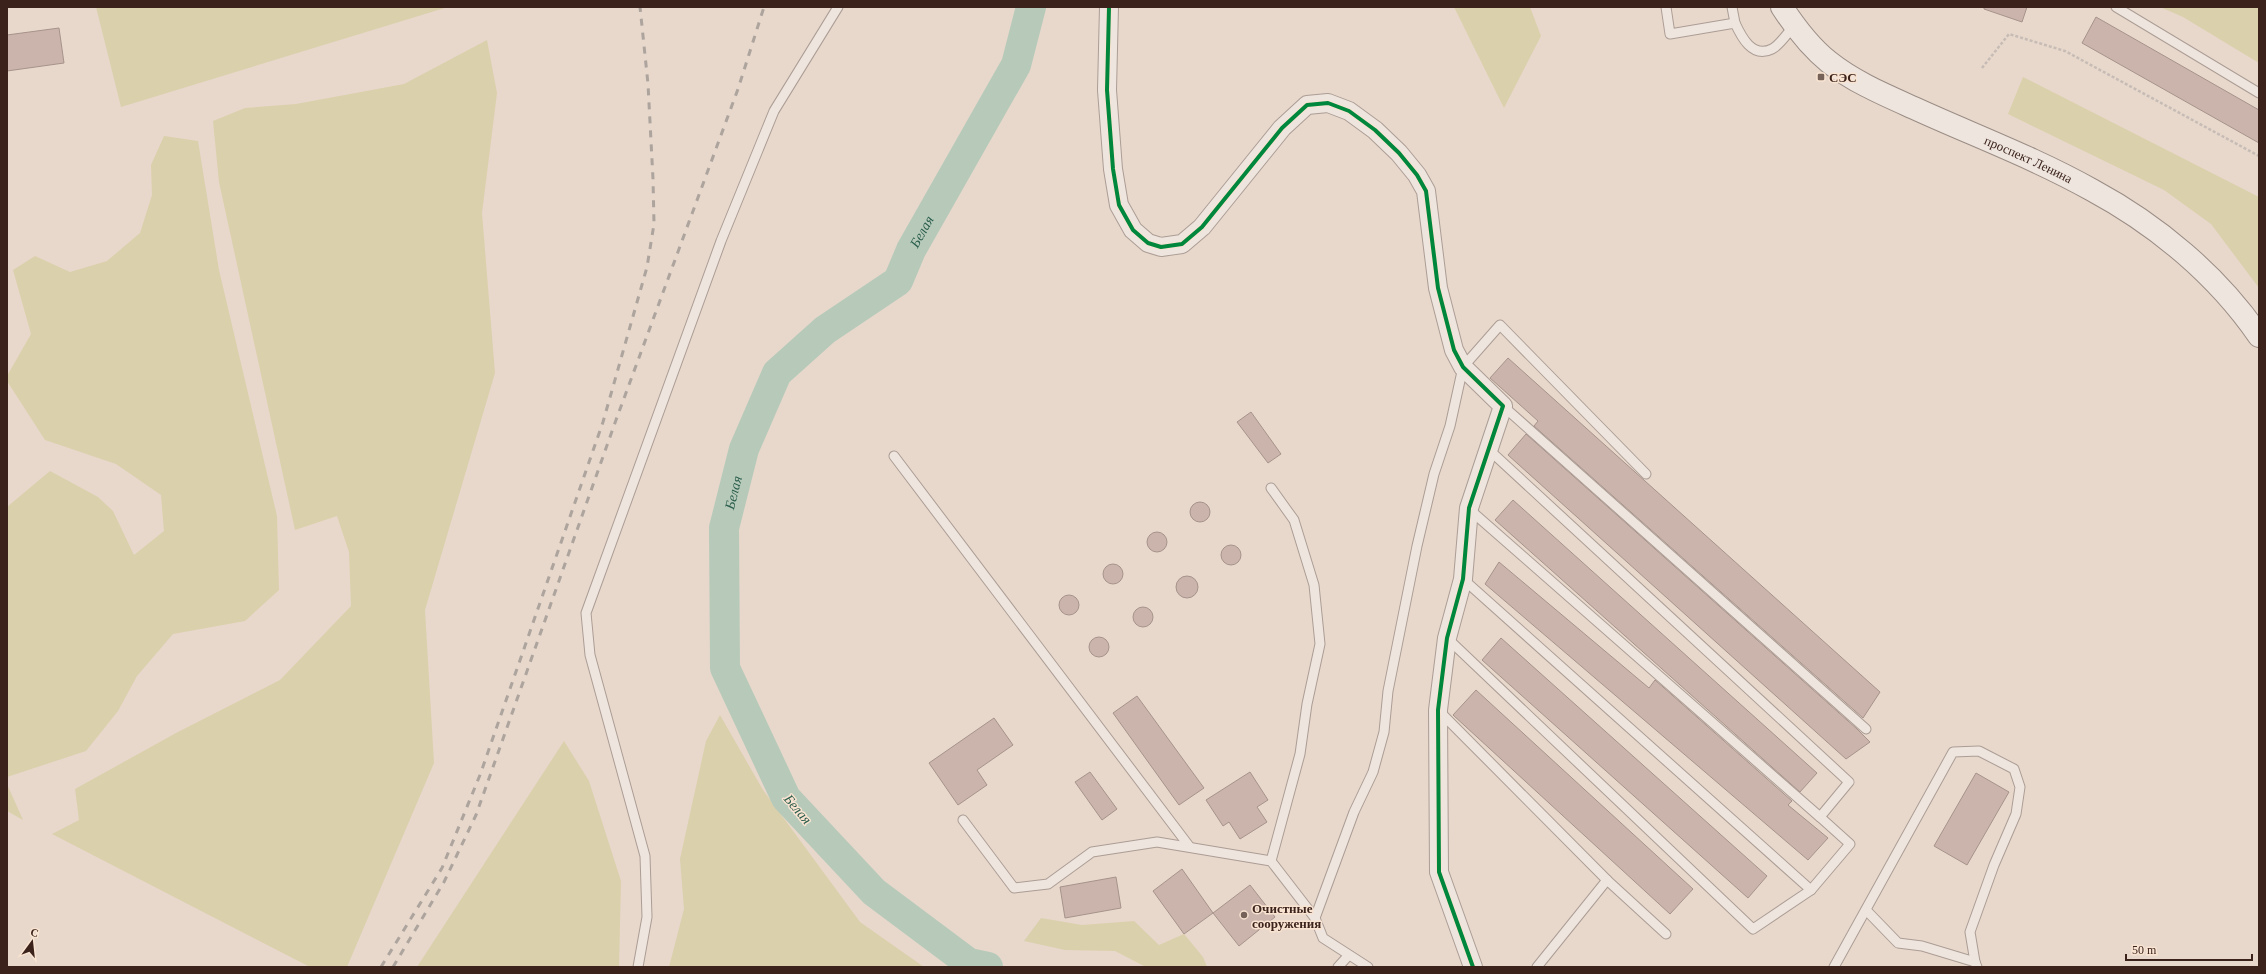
<svg xmlns="http://www.w3.org/2000/svg" width="2266" height="974" font-family="Georgia,serif">
<rect width="100%" height="100%" fill="#e7d8cb"/>
<!-- green -->
<g fill="#dbd0ac">
<path d="M96 7H448L121 107Z"/>
<path d="M1454 7H1530L1541 36 1504 108Z"/>
<path d="M2160 7H2259V63L2183 17Z"/>
<path d="M487 40 497 93 482 213 495 373 425 610 434 763 347 967H310L52 834 79 820 75 789 176 733 280 680 351 606 349 552 337 516 295 530 219 182 213 121 245 108 296 104 404 84Z"/>
<path d="M2023 77 2259 197V288L2211 224 2164 190 2008 114Z"/>
<path d="M164 136 198 141 219 270 277 516 279 590 245 621 173 634 137 676 118 711 86 751 7 777V507L50 471 98 497 113 511 134 555 164 531 161 495 116 464 45 440 7 381V376L31 334 13 270 35 256 70 272 107 261 140 233 152 195 151 165Z"/>
<path d="M720 715 763 790 860 922 924 967H669L684 909 680 859 706 741Z"/>
<path d="M564 741 589 781 621 881 619 967H417Z"/>
<path d="M7 784 23 820 7 811Z"/>
<path d="M1041 918 1082 925 1134 921 1159 945 1184 934 1203 957 1207 967H1146L1115 951 1065 950 1024 941Z"/>
</g>
<g fill="none" stroke-linecap="round" stroke-linejoin="round">
<!-- river -->
<path stroke="#b7caba" stroke-width="30" id="s1" d="M988 967 969 963 874 892 786 798 725 668 724 528 744 449 777 373 825 330 898 281 911 250 1016 65 1031 7"/>
</g>
<!-- building -->
<g fill="#cbb4ac" stroke="#a7938b">
<path d="M1984 7H2027L2022 22 1984 9Z"/>
<path d="M2096 17 2259 110V143L2082 43Z"/>
<path d="M59 28 64 63 7 71V35Z"/>
<path d="M1508 358 1880 692 1863 718 1534 426 1538 421 1490 378Z"/>
<path d="M1251 412 1281 454 1268 463 1237 422Z"/>
<path d="M1526 434 1857 729 1870 742 1846 759 1508 455Z"/>
<path d="M1513 500 1817 773 1800 792 1495 520Z"/>
<circle cx="1200" cy="512" r="10"/>
<circle cx="1157" cy="542" r="10"/>
<circle cx="1231" cy="555" r="10"/>
<path d="M1499 562 1649 688 1655 680 1792 801 1788 805 1828 838 1808 860 1485 584Z"/>
<circle cx="1113" cy="574" r="10"/>
<circle cx="1187" cy="587" r="11"/>
<circle cx="1069" cy="605" r="10"/>
<circle cx="1143" cy="617" r="10"/>
<circle cx="1099" cy="647" r="10"/>
<path d="M1501 638 1767 876 1748 898 1482 660Z"/>
<path d="M1476 690 1693 889 1670 914 1453 715Z"/>
<path d="M1137 696 1204 788 1179 805 1113 713Z"/>
<path d="M994 718 1013 745 977 770 987 785 958 805 929 763Z"/>
<path d="M1090 772 1117 809 1102 820 1075 782Z"/>
<path d="M1250 772 1268 800 1257 807 1267 822 1240 839 1229 822 1223 826 1206 800Z"/>
<path d="M1976 773 2009 792 1967 865 1934 846Z"/>
<path d="M1182 869 1213 913 1184 934 1153 891Z"/>
<path d="M1116 877 1121 908 1065 918 1060 887Z"/>
<path d="M1250 885 1275 917 1239 946 1213 913Z"/>
</g>
<g fill="none" stroke-linecap="round" stroke-linejoin="round">
<!-- lane casing -->
<g stroke="#ac9d95" stroke-width="11">
<g id="lane">
<path d="M1666 7 1670 34 1735 23C1741 36 1752 59 1772 49 1780 45 1788 32 1794 26"/>
<path d="M1732 7 1735 23"/>
<path d="M2116 7 2259 93"/>
<path d="M1503 406 1866 729"/>
<path d="M894 456 1189 846"/>
<path d="M1271 488 1294 520 1314 585 1320 644 1307 704 1300 754 1271 861"/>
<path d="M1469 509 1820 817 1849 782 1487 448"/>
<path d="M1463 579 1811 890 1850 844 1820 817"/>
<path d="M1447 638 1753 929 1811 890"/>
<path d="M1439 711 1607 880 1537 967"/>
<path d="M963 820 1014 888 1048 884 1092 852 1157 842 1271 861 1315 918 1323 938 1368 967"/>
<path d="M1607 880 1666 934"/>
<path d="M1866 910 1898 943 1922 946 1975 962 1977 967"/>
<path d="M1315 918 1354 812 1373 772 1384 732 1388 691 1417 546 1434 474 1450 426 1463 367 1500 325 1646 474"/>
<path d="M638 967 647 917 645 856 590 655 586 613 721 241 774 111 838 7"/>
<path d="M1338 967 1348 956"/>
<path d="M1834 967 1953 752 1979 751 2014 769 2020 787 2016 814 1994 865 1970 932 1975 962"/>
</g>
</g>
<!-- street casing -->
<g stroke="#ac9d95" stroke-width="20">
<path id="street" d="M1109 7 1107 90 1113 169 1119 205 1133 230 1148 243 1161 247 1182 244 1202 227 1282 128 1307 105 1328 103 1349 111 1375 130 1399 153 1417 175 1426 191 1438 288 1454 350 1463 367 1503 406 1469 508 1463 579 1447 638 1438 710 1439 872 1473 967"/>
</g>
<!-- secondary casing -->
<g stroke="#9b8d85" stroke-width="24">
<g id="secondary">
<path id="s2" d="M1782 7C1795 27 1810 47 1829 62 1854 82 1885 95 1914 108 1973 135 2035 158 2092 190 2157 225 2217 275 2259 336"/>
</g>
</g>
<!-- path -->
<path stroke="#c7bcb5" stroke-width="2.5" stroke-dasharray="3 2" stroke-linecap="butt" d="M1982 68 2009 34 2065 51 2259 156"/>
<!-- lane -->
<use href="#lane" stroke="#eee5de" stroke-width="9"/>
<!-- street -->
<use href="#street" stroke="#eee5de" stroke-width="18"/>
<!-- secondary -->
<use href="#secondary" stroke="#eee5de" stroke-width="22"/>
<!-- rail -->
<g stroke="#ada49e" stroke-width="3" stroke-dasharray="7 7" stroke-linecap="butt">
<path d="M381 967 442 868 480 775 603 422 647 267 654 224 653 179 648 84 640 7"/>
<path d="M393 967 444 882 476 815 616 420 738 89 764 7"/>
</g>
<!-- cycleway casing -->
<g stroke="#f9e3d1" stroke-width="6">
<path id="cycleway" d="M1109 7 1107 90 1113 169 1119 205 1133 230 1148 243 1161 247 1182 244 1202 227 1282 128 1307 105 1328 103 1349 111 1375 130 1399 153 1417 175 1426 191 1438 288 1454 350 1463 367 1503 406 1469 508 1463 579 1447 638 1438 710 1439 872 1473 967"/>
</g>
<!-- cycleway -->
<use href="#cycleway" stroke="#00873e" stroke-width="4"/>
</g>
<!-- markers -->
<g fill="#776259" stroke="#f9e3d1" stroke-width="1.5">
<rect x="1817" y="73" width="8" height="8" rx="2"/>
<circle cx="1244" cy="915" r="4"/>
</g>
<g text-anchor="middle" stroke-width="3" stroke-linejoin="round" paint-order="stroke">
<!-- poi labels -->
<g font-size="13" font-weight="bold" fill="#3b231c" stroke="#f9e3d1" text-anchor="start">
<text x="1829" y="82">СЭС</text>
<text x="1252" y="913">Очистные<tspan x="1252" dy="15">сооружения</tspan></text>
</g>
<!-- street labels -->
<g font-size="13" fill="#3b231c" stroke="#f9e3d1">
<text dy="5" stroke="none"><textPath href="#s2" startOffset="295">проспект Ленина</textPath></text>
</g>
<!-- water labels -->
<g font-size="14" font-style="italic" fill="#2a5d4c" stroke="#f9e3d1">
<text dy="5" stroke="none"><textPath href="#s1" startOffset="922">Белая</textPath></text>
<text dy="5" stroke="none"><textPath href="#s1" startOffset="587">Белая</textPath></text>
<text transform="translate(798 809) rotate(50)" y="5">Белая</text>
</g>
</g>
<!-- border -->
<rect width="2266" height="974" fill="none" stroke="#3b231c" stroke-width="16"/>
<!-- north arrow -->
<g transform="translate(32 942) rotate(15)" stroke="#f9e3d1" stroke-width="3" paint-order="stroke">
<path d="M0-3L7 15L0 10L-7 15Z" fill="#3b231c"/>
<text y="-6" font-size="11" font-weight="bold" text-anchor="middle" fill="#3b231c">С</text>
</g>
<!-- scale -->
<path d="M2126 954v6h126v-6" fill="none" stroke="#3b231c" stroke-width="2"/>
<text x="2132" y="954" font-size="12" fill="#3b231c" stroke="#f9e3d1" stroke-width="3" paint-order="stroke">50 m</text>
</svg>
